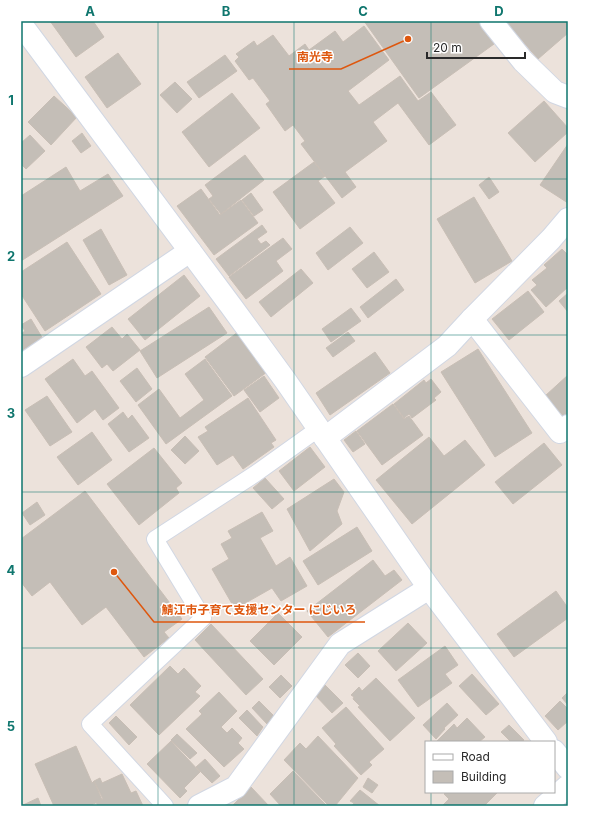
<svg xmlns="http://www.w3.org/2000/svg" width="589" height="827" font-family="Inter,'Noto Sans JP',sans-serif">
<rect width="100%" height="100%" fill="#ece2db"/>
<!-- building -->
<g fill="#c4beb7" stroke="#c8beb5">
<path d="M50 21H93L104 37 76 57Z"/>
<path d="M364 21H478L494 44 419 98Z"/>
<path d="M505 21H568V33L538 59Z"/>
<path d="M364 26 389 60 348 91 359 105 400 76 418 101 431 92 456 125 429 145 398 103 373 122 387 141 345 172 356 187 342 198 301 144 305 141 293 125 285 131 266 104 270 101 253 78 249 80 235 61 239 57 236 54 254 41 257 46 273 35 289 56 305 44 309 50 335 31 343 42Z"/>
<path d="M118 53 141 84 107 108 85 77Z"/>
<path d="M225 55 237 71 199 98 187 82Z"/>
<path d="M175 82 192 99 177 113 160 95Z"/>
<path d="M232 93 260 128 209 167 182 132Z"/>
<path d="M54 96 77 117 51 145 28 122Z"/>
<path d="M544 101 568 128V132L535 162 508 133Z"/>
<path d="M82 133 91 146 81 153 72 141Z"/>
<path d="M30 135 45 151 26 169 21 164V143Z"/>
<path d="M568 144V203L540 185Z"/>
<path d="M245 155 264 180 221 214 209 199 213 196 205 185Z"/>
<path d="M314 162 325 176 318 181 335 203 300 229 273 192Z"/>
<path d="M66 167 80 191 108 174 123 196 21 261V196Z"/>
<path d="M489 177 499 192 489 199 479 185Z"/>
<path d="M201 189 220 215 241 200 258 223 214 255 177 206Z"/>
<path d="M251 193 263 210 254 216 242 200Z"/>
<path d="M474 197 512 261 475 283 437 219Z"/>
<path d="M262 225 267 232 257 239 261 244 266 241 270 245 229 276 216 259Z"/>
<path d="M350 227 363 243 328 270 316 253Z"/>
<path d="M101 229 127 275 109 285 83 240Z"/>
<path d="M283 238 292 249 276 261 283 271 246 299 229 277Z"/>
<path d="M67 242 101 294 45 331 21 294V272Z"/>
<path d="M562 249 568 255V287L546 307 531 290 537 285 532 280 547 268 544 265Z"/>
<path d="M374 252 389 272 367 288 352 269Z"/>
<path d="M301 269 313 283 271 317 259 302Z"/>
<path d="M184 275 200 296 145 340 128 319Z"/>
<path d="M396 279 404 290 368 318 360 307Z"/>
<path d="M528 291 544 312 509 340 492 319Z"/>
<path d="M568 293V312L559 301Z"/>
<path d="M209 307 227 333 157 378 140 351Z"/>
<path d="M351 308 361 321 331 342 322 329Z"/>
<path d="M31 319 43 339 21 352V334L25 331 21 325Z"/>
<path d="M112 327 122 339 127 334 140 350 113 371 107 364 102 368 86 347Z"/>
<path d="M238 332 267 372 234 396 205 357Z"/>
<path d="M348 332 355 341 333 357 326 348Z"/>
<path d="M478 349 532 433 495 457 441 372Z"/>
<path d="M375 352 390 373 330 415 316 393Z"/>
<path d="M73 359 85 376 92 371 119 408 103 420 95 409 77 423 45 379Z"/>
<path d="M205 359 232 396 166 444 138 405 159 389 180 418 204 400 185 374Z"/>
<path d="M137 368 152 389 136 402 120 381Z"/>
<path d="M568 375V416L565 418 545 396Z"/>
<path d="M264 376 279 398 260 412 244 390Z"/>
<path d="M431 379 441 392 434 398 436 400 412 418 409 414 404 418 394 404 424 380 426 383Z"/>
<path d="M47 396 72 432 50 446 25 410Z"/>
<path d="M248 398 276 440 271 443 274 447 243 469 233 455 217 465 198 437 208 431 205 427Z"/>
<path d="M393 404 404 419 409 416 423 435 382 465 357 431Z"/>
<path d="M123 412 128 419 132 415 149 438 129 452 108 424Z"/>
<path d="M356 431 365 444 353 452 344 440Z"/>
<path d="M92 432 112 460 78 485 57 457Z"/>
<path d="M185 436 199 451 185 464 171 450Z"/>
<path d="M429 437 444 456 465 440 485 465 412 524 376 480Z"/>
<path d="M544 443 562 465 513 504 495 482Z"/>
<path d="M310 447 325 467 294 491 279 471Z"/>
<path d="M154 448 182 483 176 488 179 493 139 525 107 484Z"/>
<path d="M265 478 284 499 272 509 253 488Z"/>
<path d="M334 479 344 492 337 511 342 524 310 551 287 509Z"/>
<path d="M85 491 182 619 164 632 169 638 144 657 106 607 82 625 50 582 32 596 21 582V539Z"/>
<path d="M37 502 45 515 30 525 22 513Z"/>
<path d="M262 512 273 531 260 538 276 566 290 557 307 586 281 601 272 588 235 609 212 569 229 559 221 544 232 538 228 531Z"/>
<path d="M357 527 372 551 318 585 303 561Z"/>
<path d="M373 560 385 576 394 570 402 580 328 637 307 611Z"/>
<path d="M556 591 568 608V618L514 657 497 634Z"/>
<path d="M278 613 302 637 274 665 250 641Z"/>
<path d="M408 623 427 643 396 671 378 651Z"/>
<path d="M211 624 263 679 246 695 195 640Z"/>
<path d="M445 646 458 665 445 674 452 683 418 707 398 680Z"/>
<path d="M358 653 370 666 358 678 345 665Z"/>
<path d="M170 666 178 674 184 668 201 686 195 692 200 696 159 735 130 705Z"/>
<path d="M472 674 499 704 486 715 459 686Z"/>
<path d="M281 675 292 686 280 698 269 687Z"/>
<path d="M376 678 415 718 390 741 358 707 360 706 353 699 354 697 351 695 359 687 362 691Z"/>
<path d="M325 685 343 703 332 713 315 695Z"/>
<path d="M219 692 237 711 221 727 227 733 232 728 242 738 238 743 244 749 224 767 186 729 202 714 199 711Z"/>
<path d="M568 692V705L562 698Z"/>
<path d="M259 701 275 717 267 724 252 708Z"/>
<path d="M560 701 568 709V721L558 730 545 716Z"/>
<path d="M447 703 458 715 444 728 445 729 436 739 423 725Z"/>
<path d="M346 707 384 749 369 762 372 765 361 775 334 746 336 744 322 728Z"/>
<path d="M247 710 263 727 257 736 239 718Z"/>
<path d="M116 716 137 737 129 745 109 723Z"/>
<path d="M467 718 485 737 479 742H436L454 724 457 728Z"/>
<path d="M509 725 524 740 522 742H511L501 732Z"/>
<path d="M177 734 197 753 190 759 171 740Z"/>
<path d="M318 736 358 778 335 806H329L284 760 300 743 306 749Z"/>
<path d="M171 741 200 772 184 788 187 791 180 798 147 764Z"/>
<path d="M76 746 92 783 94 781 102 800 89 806H54L35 764Z"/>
<path d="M205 759 220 776 212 783 196 767Z"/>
<path d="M293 771 327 806H281L270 794Z"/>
<path d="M122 774 131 793 136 791 143 806H98L96 802 103 799 94 781 100 778 102 783Z"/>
<path d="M368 778 378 785 372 793 363 787Z"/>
<path d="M251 787 269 806H232Z"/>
<path d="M360 790 380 806H352L354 803 350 801Z"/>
<path d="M446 792H498L484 806H444L443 805 449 799 444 794Z"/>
<path d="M38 798 41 806H21Z"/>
</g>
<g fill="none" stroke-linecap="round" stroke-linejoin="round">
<!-- lane casing -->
<g stroke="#d1d7e3" stroke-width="18">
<path id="lane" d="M165 806 90 724 203 618 155 539 255 474 318 429"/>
</g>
<!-- street casing -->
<g stroke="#d1d7e3" stroke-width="24">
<g id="street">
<path d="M491 21 523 61 555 92 568 97"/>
<path d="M21 24 231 306 285 380 429 588 546 742"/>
<path d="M472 319 560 432 568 426"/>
<path d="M21 366 190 251"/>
<path d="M325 438 447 346 472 319 551 239 568 219"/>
<path d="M554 751 568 768"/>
<path d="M199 806 236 787 340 644 429 588"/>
<path d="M545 806 568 786"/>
</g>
</g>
<!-- lane -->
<use href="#lane" stroke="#fff" stroke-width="16"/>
<!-- street -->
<use href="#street" stroke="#fff" stroke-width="22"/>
</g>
<!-- grid -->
<path fill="none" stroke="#0f766e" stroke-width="1" stroke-opacity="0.55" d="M158 21V806M294 21V806M431 21V742M21 179H568M21 335H568M21 492H568M21 648H568M431 792V806"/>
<!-- callouts -->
<path fill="none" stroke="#de570e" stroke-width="1.5" d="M408 39L341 69H289M114 572L154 622H365"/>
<g fill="#de570e" stroke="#fff" stroke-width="1.5">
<circle cx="408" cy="39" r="4"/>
<circle cx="114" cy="572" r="4"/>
</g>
<g font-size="12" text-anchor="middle" font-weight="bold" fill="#de570e" stroke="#fff" stroke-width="3" stroke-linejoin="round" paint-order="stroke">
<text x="315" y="61">南光寺</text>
<text x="259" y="614">鯖江市子育て支援センター にじいろ</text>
</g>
<!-- border -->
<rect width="589" height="827" fill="none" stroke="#ffffff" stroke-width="44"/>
<!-- legend -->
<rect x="425" y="741" width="130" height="52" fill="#ffffff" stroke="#aaaaaa"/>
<rect x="433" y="754" width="20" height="6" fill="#ffffff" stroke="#aaaaaa"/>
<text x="461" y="761" font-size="12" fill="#2a2a2a">Road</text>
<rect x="433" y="771" width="20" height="12" fill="#c4beb7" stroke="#aaaaaa"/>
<text x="461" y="781" font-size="12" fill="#2a2a2a">Building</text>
<!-- scale -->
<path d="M427 52v6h98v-6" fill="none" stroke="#2a2a2a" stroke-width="2"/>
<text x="433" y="52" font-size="12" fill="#2a2a2a" stroke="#ffffff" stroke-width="3" paint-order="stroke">20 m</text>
<rect x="22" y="22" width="545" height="783" fill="none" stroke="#0f766e" stroke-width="1.5"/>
<g font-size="13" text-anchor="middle" font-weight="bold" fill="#0f766e">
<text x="90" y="16">A</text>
<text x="226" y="16">B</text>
<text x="363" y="16">C</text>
<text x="499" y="16">D</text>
<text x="11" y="105">1</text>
<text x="11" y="261">2</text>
<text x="11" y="418">3</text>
<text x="11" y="575">4</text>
<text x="11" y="731">5</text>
</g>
</svg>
